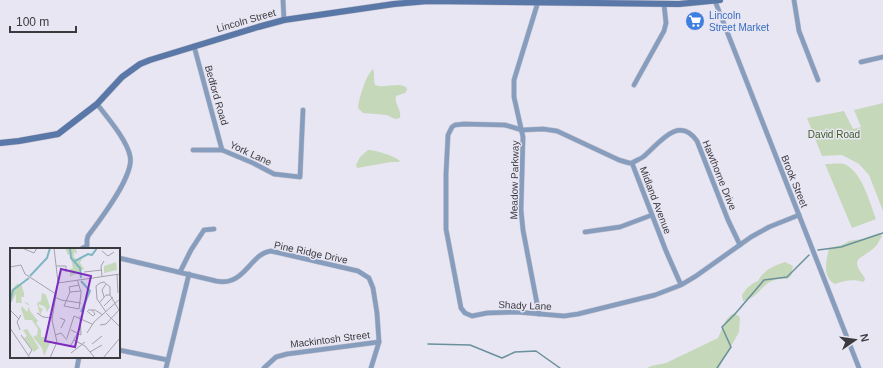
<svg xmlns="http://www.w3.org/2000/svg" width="883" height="368" font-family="Helvetica,sans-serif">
<rect width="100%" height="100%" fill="#e8e6f3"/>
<!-- green -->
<g fill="#c5d8ba">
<path d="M373 69C375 74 373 79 375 85 385 89 396 82 406 87L407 90 405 93 396 96C394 104 402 110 400 118L395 119 387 115 363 113 358 108C359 98 366 75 373 69Z"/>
<path d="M883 103V211L869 175 859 164 842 155 822 156 807 118 844 111 853 129 861 127 854 110Z"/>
<path d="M368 150C375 150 395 156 400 161L398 162H391L357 168 356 165 360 157Z"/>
<path d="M825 164C830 164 839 163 844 164 862 171 870 203 876 219L852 228Z"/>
<path d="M879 233 882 236C880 239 878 244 875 247 862 260 848 256 865 278L864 282C854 279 845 280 835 284 822 277 826 261 829 249L833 247 842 245 849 241 862 239Z"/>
<path d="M785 262 793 266 791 276 787 279C761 277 763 297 743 301L742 295C746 289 750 284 758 281 764 270 773 266 785 262Z"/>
<path d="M734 313 740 317 739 332 719 368H647L651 366 666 363 718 338 726 320 731 315Z"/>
</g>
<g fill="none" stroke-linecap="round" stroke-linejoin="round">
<!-- stream -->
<g stroke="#6a919b" stroke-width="1.5">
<path d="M818 250 841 247 883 233"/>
<path d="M428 344 470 345 502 358 515 352 536 351 560 368"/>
<path d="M717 368 731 347 722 327 735 314 764 280 787 277 809 255"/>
</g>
<!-- minor casing -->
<g stroke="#c5c4cf" stroke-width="5.5">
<g id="minor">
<path d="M283 0 284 20"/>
<path d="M794 0 799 31 818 80"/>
<path d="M715 1 859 368"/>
<path d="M538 2 514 80V97L523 137 521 210 523 230 539 314"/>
<path d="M194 46 222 150"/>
<path d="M861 62 883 57"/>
<path d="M634 85 664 31 666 23 664 4"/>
<path d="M193 150H222L253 163 274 174 300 177 303 110"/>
<path d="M632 163C635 161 640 159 643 157 658 145 678 114 697 141L728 220 740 245"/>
<path d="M585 232 620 227 652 215"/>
<path d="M81 249 87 246V240L88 236C100 220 135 175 130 156 127 140 107 117 97 104"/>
<path d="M119 258 216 281C221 282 227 282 232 280 247 275 254 253 271 251L358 271 369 278 373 288 377 313 379 342 371 368"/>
<path d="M180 272 191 250 204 230 214 229"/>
<path d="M681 285 666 251 632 163H629L619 160 557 131 543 129 522 130 505 125 464 124 455 125 452 127 448 135 446 174V229L461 308 465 313 472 316 487 313 517 312 564 316 578 314 655 295 681 285 696 276 751 237 769 227 799 215"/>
<path d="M119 350 168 360"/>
<path d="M77 368 79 357"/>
<path d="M166 368 189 274"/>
<path d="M264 368 276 357 287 354 379 342"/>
</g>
</g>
<!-- secondary casing -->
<g stroke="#c5c4cf" stroke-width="7">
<path id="secondary" d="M0 143 19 141 58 134 97 104 122 77 140 64 150 60 258 27 284 20 394 4 428 1 679 4 720 0"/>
</g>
<!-- minor -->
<use href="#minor" stroke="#879dbe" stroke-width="4.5"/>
<!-- secondary -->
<use href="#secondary" stroke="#5977a7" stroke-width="6"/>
</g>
<!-- icons -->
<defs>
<g id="supermarket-disc" transform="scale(1)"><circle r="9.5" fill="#3f7fe0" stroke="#e8e6f3"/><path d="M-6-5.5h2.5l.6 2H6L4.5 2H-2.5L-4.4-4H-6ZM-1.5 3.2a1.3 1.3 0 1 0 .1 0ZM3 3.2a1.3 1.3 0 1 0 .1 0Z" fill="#fff"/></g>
</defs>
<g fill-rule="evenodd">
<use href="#supermarket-disc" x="695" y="21"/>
</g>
<g text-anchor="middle" stroke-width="3" stroke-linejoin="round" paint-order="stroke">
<!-- shop labels -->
<g font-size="10" fill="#366cbe" stroke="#e8e6f3" text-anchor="start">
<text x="709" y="19">Lincoln<tspan x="709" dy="12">Street Market</tspan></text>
</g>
<!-- street labels -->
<g font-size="10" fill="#3b3a3f" stroke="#e8e6f3">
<text transform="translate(246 20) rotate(-16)" y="4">Lincoln Street</text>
<text transform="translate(217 95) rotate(74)" y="4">Bedford Road</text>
<text transform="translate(251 153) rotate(25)" y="4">York Lane</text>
<text transform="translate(720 175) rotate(68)" y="4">Hawthorne Drive</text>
<text transform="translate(514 180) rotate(-89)" y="4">Meadow Parkway</text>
<text transform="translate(795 181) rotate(68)" y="4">Brook Street</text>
<text transform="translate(656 200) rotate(69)" y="4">Midland Avenue</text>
<text transform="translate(311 252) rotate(12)" y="4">Pine Ridge Drive</text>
<text transform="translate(525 305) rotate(2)" y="4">Shady Lane</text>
<text transform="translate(330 339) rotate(-7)" y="4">Mackintosh Street</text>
</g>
<!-- park labels -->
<g font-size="10" fill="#3c5b23" stroke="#e8e6f3">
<text x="834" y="138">David Road</text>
</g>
</g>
<!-- overview -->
<g transform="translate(10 248)">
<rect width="110" height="110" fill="#e8e6f3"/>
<path d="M66 0 67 6 64 4V9L68 13 73 8 70 15 74 21 60 29V21L63 20 60 6 58 7 55 0ZM106 14 107 22 94 25V18ZM7 36H11L14 45V49H11L12 55H6V46L0 57V43ZM32 45 36 47 40 59 37 64 35 59 29 56V59L33 61 30 67 27 55 31 53ZM14 54 18 55 20 63 28 73 26 75 31 82V89H35V93L40 95 34 108 32 100 23 89 27 87 28 81 22 72H15L11 61 12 58 17 64 19 58ZM17 81 29 100 24 104 14 90 17 88 13 82Z" fill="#c5d8ba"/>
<path fill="none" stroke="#7eb6c3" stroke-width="2" d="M60 0 61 10 70 20 71 30M65 13 78 6 82 7 87 0M20 28 37 10 40 0M0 54 3 42 19 30M71 64 80 43 71 33"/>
<path fill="none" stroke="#a3a1ab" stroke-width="1" d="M12 0 24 5 27 0M92 3 98 8 104 4M46 18H56V24M0 19 11 17 15 26 46 46M74 24 92 22M107 26 108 45M92 28 91 18 94 13M67 32 68 34 70 41 71 43V45L69 61 54 58 60 44 71 43M48 35 110 26M60 44 59 39 69 37M45 49 51 52 71 55M94 49 92 42 96 36M90 54 96 47H100M94 58 103 49M0 62 9 71M78 62H85L93 67M77 63 83 68 85 66 82 62M27 65 33 69 42 70M96 65 110 79M50 70 55 72 51 80M90 77 96 76 109 62 100 47V39L94 34 90 35 86 38 87 51 96 64M0 80 20 110M10 82 7 74 11 67M61 82 71 87 70 68M77 85 84 74 110 51M11 87 22 102 19 107M45 87 51 85 57 92M57 90 64 68 82 76M64 92 75 98 85 110M82 96 92 88M61 97 67 86M80 104 92 97M61 105 75 94M40 110 47 94 42 72 48 34 44 0M93 110 110 90"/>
<path fill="#7b2cbf" fill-opacity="0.15" stroke="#7b2cbf" stroke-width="2" d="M51 21 81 28 65 99 35 93Z"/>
<rect width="110" height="110" fill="none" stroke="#3b3a3f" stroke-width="2"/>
</g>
<!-- north arrow -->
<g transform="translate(855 340) rotate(77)" stroke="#e8e6f3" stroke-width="3" paint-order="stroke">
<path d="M0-3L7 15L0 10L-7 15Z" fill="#3b3a3f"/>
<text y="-6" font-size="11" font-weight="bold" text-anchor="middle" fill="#3b3a3f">N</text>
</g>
<!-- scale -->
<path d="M10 26v6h66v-6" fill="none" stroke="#3b3a3f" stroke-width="2"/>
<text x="16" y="26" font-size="12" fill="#3b3a3f" stroke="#e8e6f3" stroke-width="3" paint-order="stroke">100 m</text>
</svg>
